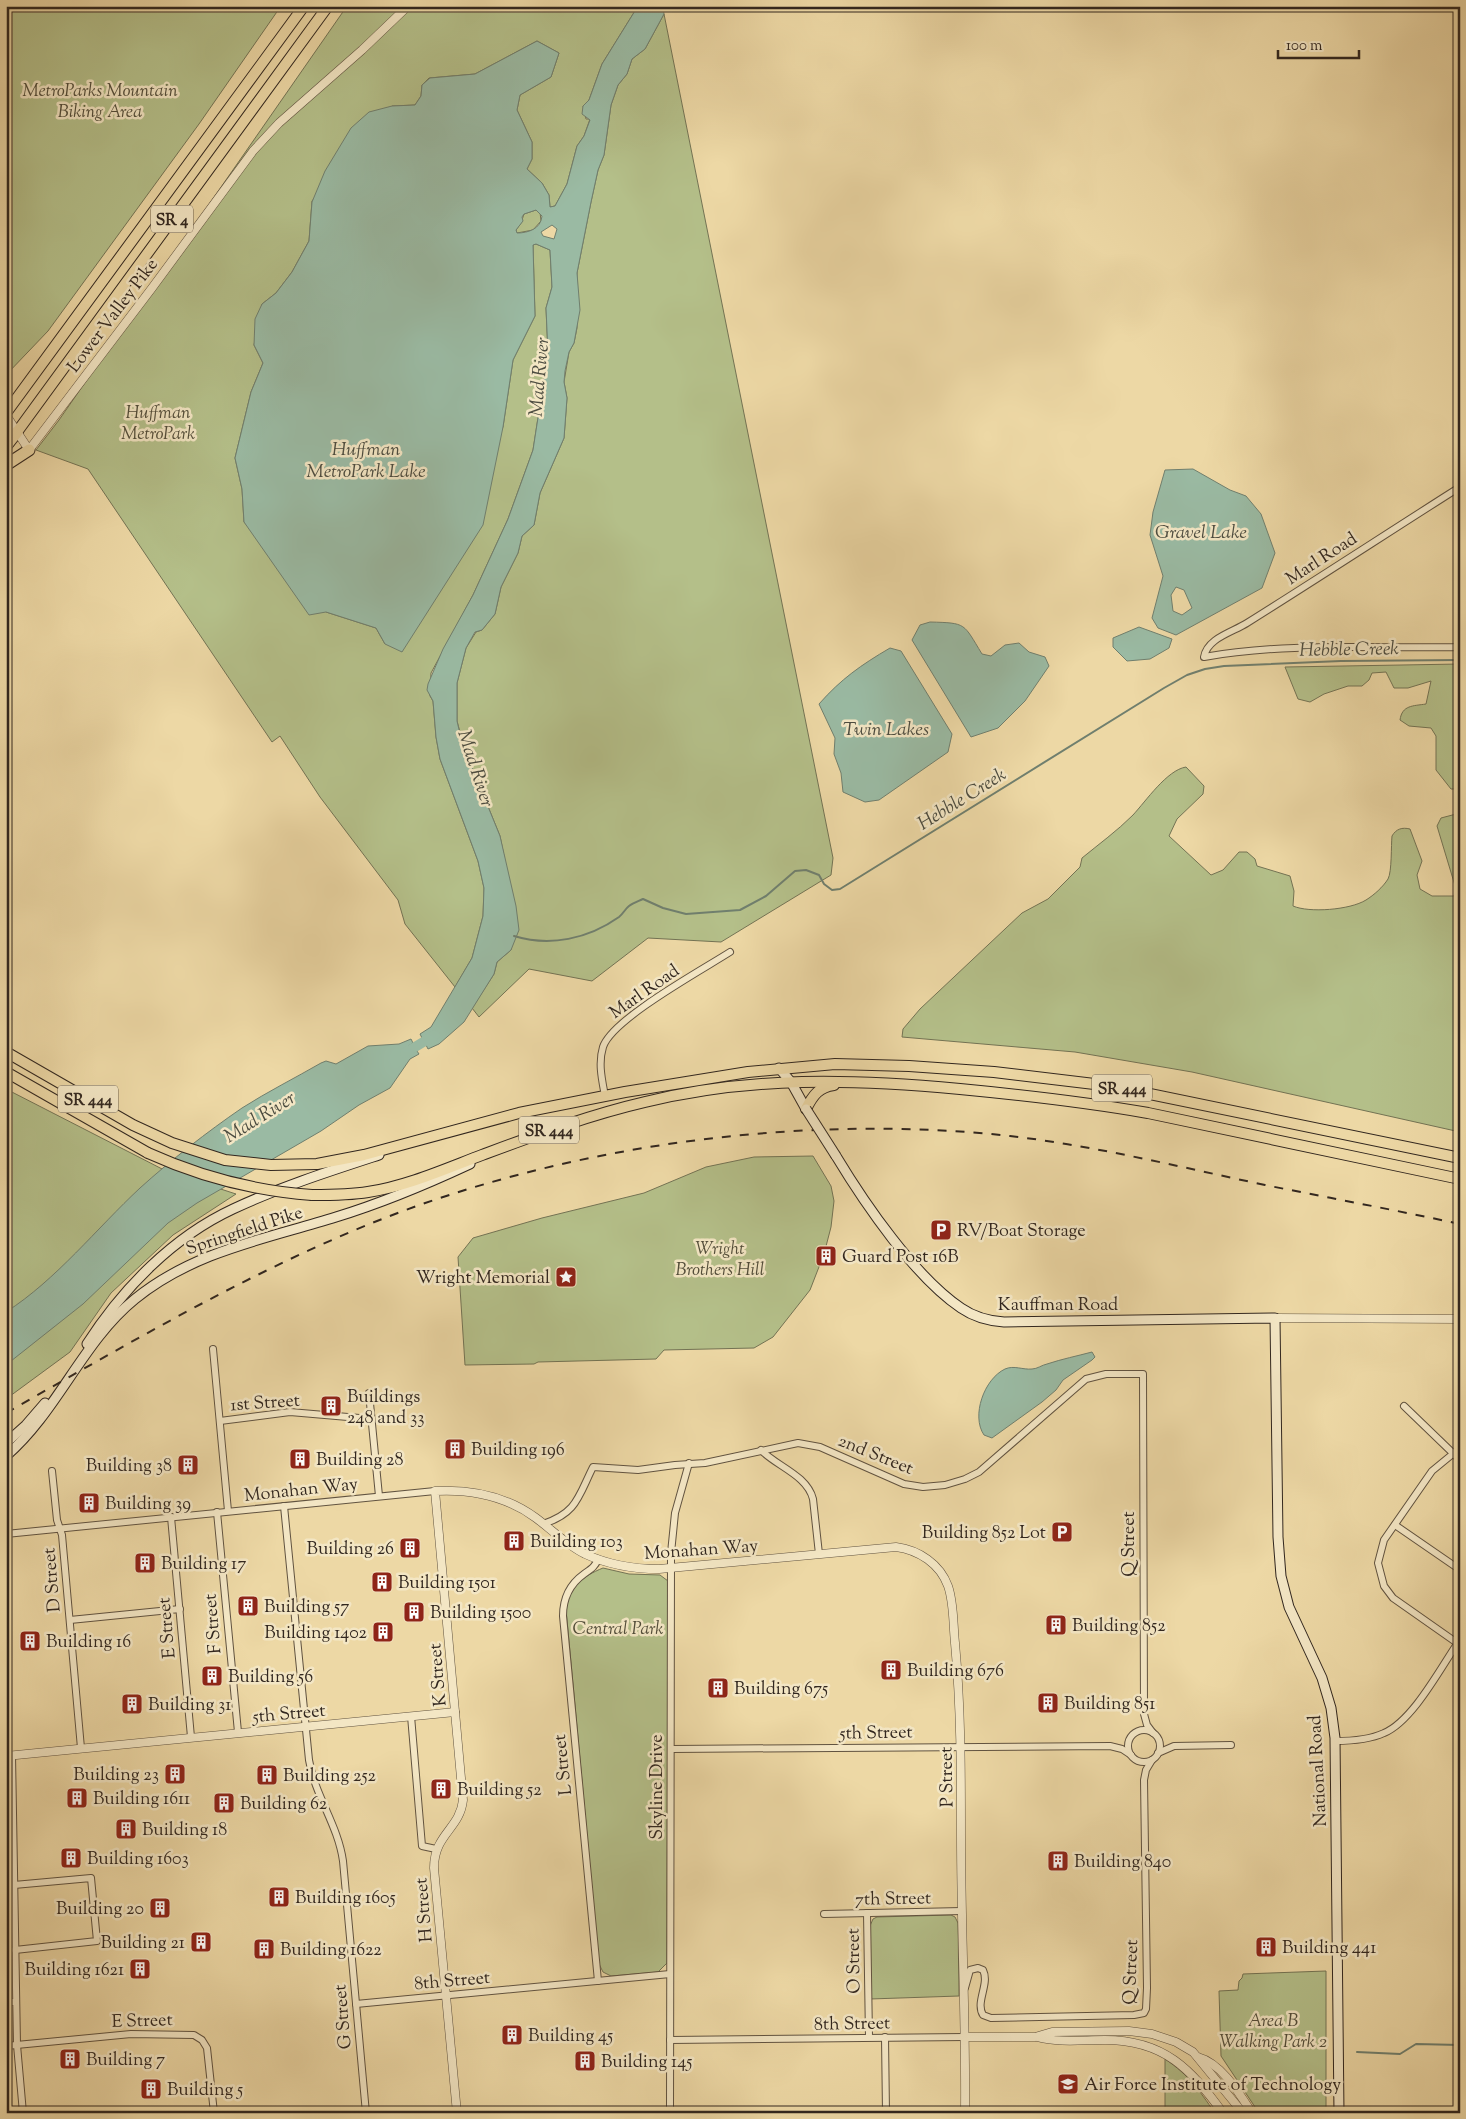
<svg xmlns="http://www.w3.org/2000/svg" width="1466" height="2119" font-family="'Sorts Mill Goudy',serif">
<rect width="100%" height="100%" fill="#edd8a5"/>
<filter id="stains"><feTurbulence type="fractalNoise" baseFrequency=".004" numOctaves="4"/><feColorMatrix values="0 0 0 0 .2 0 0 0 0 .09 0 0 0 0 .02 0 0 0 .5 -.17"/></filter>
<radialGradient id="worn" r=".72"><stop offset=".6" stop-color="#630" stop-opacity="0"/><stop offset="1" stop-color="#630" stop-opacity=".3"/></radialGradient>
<!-- green -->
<g fill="#b4bf89" stroke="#737354">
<path d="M6 6H281L199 124 48 331 6 375Z"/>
<path d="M347 6H638L602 64 589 100 583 106 586 119H590L584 136 577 146 567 184 555 206 550 207 549 195 542 183 527 169 532 159V142L517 110 520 95 551 77 559 53 537 41 475 74 429 78 422 85 421 96 415 105 392 106 312 201 309 241 292 272 276 293 262 304 254 345 263 363 251 392 235 458 242 489 244 522 326 612 376 628 385 644 503 427 513 360 535 316 533 245 536 244 550 250 552 287 546 308 548 353 533 450 508 519 473 595 431 673 430 696 433 701 436 737 440 759 478 861 484 888 483 916 472 958 455 987 405 924 398 900 320 797 280 736 272 742 88 469 36 450 59 420Z"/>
<path d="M664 14 833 858 831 875 721 942 648 938 592 981 529 969 479 1017 472 1008 494 974 497 962 511 950 504 856 500 836 465 750 457 721V683L466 648 476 632 482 630 495 614 501 587 518 553 522 536 534 525 540 493 564 438 567 398 564 382 569 352 574 343 577 328V273L591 202 598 170 604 155 611 105 618 85 627 74 632 59 645 49Z"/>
<path d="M536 210 540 212 541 221 533 230 517 233 516 230 521 223 524 214Z"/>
<path d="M1460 664V789H1451L1436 770V736L1431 728 1409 726 1400 720C1402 705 1413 706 1426 704L1431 681 1408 688H1394L1386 672 1372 673 1369 680 1362 686H1348L1324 694 1310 702 1298 699 1285 667Z"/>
<path d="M1186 767 1204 786 1203 794 1177 819 1169 836 1211 875 1223 870 1239 852H1247L1255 859 1257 866 1290 876 1294 891 1293 906C1309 913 1350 910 1366 900 1374 895 1383 887 1388 879 1392 872 1391 845 1392 836 1396 829 1402 827 1410 829L1422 861 1417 875 1420 889 1432 896H1454L1456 889 1437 826 1441 818 1460 813V1132L1192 1072 1075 1052 902 1037 903 1029 920 1009 1022 913 1048 899 1080 867 1082 858C1099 844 1117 831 1133 815 1146 801 1167 770 1186 767Z"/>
<path d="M6 1089 168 1172 236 1194 173 1235 111 1293 70 1352 6 1399Z"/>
<path d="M813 1156 831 1186 834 1201 831 1227 824 1254 810 1290 773 1337 754 1348 664 1350 656 1359 538 1362 534 1364 465 1365 458 1257 473 1238 542 1218 644 1193 706 1167 754 1157Z"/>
<path d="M603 1568 629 1574 660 1575 668 1581 667 1963 658 1972 611 1976 603 1972 599 1964 566 1609C569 1587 583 1576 603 1568Z"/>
<path d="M951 1915 955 1917 958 1923 959 1996 870 1999V1926L873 1919 877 1917Z"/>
<path d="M1326 1971V2113H1259L1221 2056 1219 1991 1238 1990 1239 1981 1242 1978 1243 1974Z"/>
<path d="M1165 2059C1190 2076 1198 2089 1215 2113H1165Z"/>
</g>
<!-- water -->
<g fill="#9abaa3" stroke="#707f6e" fill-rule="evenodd">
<path d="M638 6H663L664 14 645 49 632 59 627 74 618 85 611 105 604 155 598 170 591 202 577 273 580 310 574 343 569 352 565 371 564 382 567 398 564 438 540 493 534 525 522 536 518 553 501 587 495 614 482 630 475 632 466 648 457 683V721L460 734 465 750 500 836 516 906 519 930 511 950 497 962 494 974 464 1022 439 1044 428 1049 426 1045 431 1041 425 1043 423 1040 428 1036 422 1038 420 1034 431 1027 472 958 483 916 484 888 478 861 440 759 436 737 433 701 427 690 428 684 443 649 473 595 508 519 533 450 548 353 546 308 552 287 550 250 536 244 533 245 535 316 513 360 503 427 483 525 402 652 385 644 376 628 326 612 309 615 244 522 242 489 235 458 251 392 263 363 254 345 255 319 262 304 276 293 292 272 309 241 312 202 325 171 351 128 369 112 392 106 415 105 421 96 422 85 430 78 475 74 537 41 559 53 551 77 520 95 517 110 532 142V159L527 169 542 183 549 195 550 207 555 206 567 184 577 146 584 136 590 120 582 114 583 106 589 100 602 64ZM536 210 542 216C541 229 528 233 517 233L516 230 523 221 522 217 524 214ZM552 225 557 229 554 239 543 236 541 232Z"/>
<path d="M1193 469 1230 490 1246 496 1261 514 1275 553 1262 588 1176 635 1158 628 1152 618 1163 576 1150 535 1153 512 1165 470ZM1176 587 1184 590 1192 608 1182 615 1173 611 1171 595Z"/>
<path d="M930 622C967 623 963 623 982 654L991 656 1005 645 1019 643 1029 652 1045 657 1049 666 1025 701 998 728 971 737 912 640 920 625Z"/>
<path d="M1139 627 1172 639 1169 648 1150 659 1127 661 1113 647V638Z"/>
<path d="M890 648 901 651 952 734 948 752 879 800 865 802 843 792 841 773 834 754 835 738 819 704C841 679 861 665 890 648Z"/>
<path d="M411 1039 413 1043 407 1047 414 1045 416 1048 411 1053 417 1051 419 1054 410 1059 390 1088 359 1105 321 1131 197 1203 168 1223 83 1304 6 1365V1312C56 1280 97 1228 140 1188 171 1160 207 1132 242 1108 267 1092 295 1078 321 1063L326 1061 336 1064 368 1046 399 1044Z"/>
<path d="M1092 1352 1095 1357 1092 1360 1063 1380 1056 1390 1042 1402 992 1438 984 1435C971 1416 984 1379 1005 1369 1014 1365 1023 1370 1032 1369 1037 1369 1042 1365 1047 1364 1062 1359 1077 1356 1092 1352Z"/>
</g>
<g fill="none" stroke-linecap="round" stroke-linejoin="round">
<!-- stream -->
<g stroke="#707f6e" stroke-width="2">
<path d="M775 6H785"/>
<path d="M514 936C550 947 588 939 619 917 623 914 625 909 629 906 633 903 639 901 643 899L663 908 686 914 740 910 766 896 795 871 806 870 819 875 824 884 832 890 840 889 1164 688 1187 675 1205 669 1224 666 1341 661 1460 660"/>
<path d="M1357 2052 1400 2054 1416 2044 1460 2045"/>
</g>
<!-- river -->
<path stroke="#9abaa3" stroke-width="10" d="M405 1053 435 1035"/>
<!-- minor casing -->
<g stroke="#615340" stroke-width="8">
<g id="minor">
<path d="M1460 487C1389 532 1319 578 1247 623 1233 632 1207 638 1204 657 1288 642 1375 649 1460 647"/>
<path d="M605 1096C602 1080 598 1063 603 1047 612 1019 702 970 730 952"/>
<path d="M213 1349 228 1511"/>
<path d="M369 1393 379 1496"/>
<path d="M1404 1406 1460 1460"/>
<path d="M220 1421 290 1412 371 1419"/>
<path d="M1460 1448 1432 1471 1384 1540 1378 1563 1384 1586 1393 1598 1460 1645"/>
<path d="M761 1450C776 1466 807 1475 813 1499L819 1554"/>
<path d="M52 1471 57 1520 62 1535 81 1748"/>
<path d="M284 1506 309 1760C315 1796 338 1825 343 1861L366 2113"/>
<path d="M217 1512 238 1732"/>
<path d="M171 1517 191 1737"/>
<path d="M543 1524C577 1513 578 1497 593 1467L638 1470 675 1465 705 1463 798 1443 820 1447 904 1484 923 1487 945 1485 965 1479 979 1472 1086 1379 1106 1374H1143L1144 1714 1147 1725 1153 1733"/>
<path d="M1395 1525 1456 1567"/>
<path d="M6 1534 435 1491"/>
<path d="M70 1620 180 1609"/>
<path d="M411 1716 422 1846 436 1849"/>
<circle cx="1144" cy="1746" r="16"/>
<path d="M1335 1741C1352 1741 1369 1740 1384 1733 1413 1721 1441 1667 1459 1641"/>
<path d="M672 1749 1110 1746 1122 1749 1131 1755"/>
<path d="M1158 1753 1174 1746 1231 1745"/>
<path d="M12 1755 17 2045 23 2113"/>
<path d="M14 1885 91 1878 97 1941 15 1950"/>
<path d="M867 1913 869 2037"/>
<path d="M824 1914 962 1911"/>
<path d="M598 1981 563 1616C563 1598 570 1584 584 1574 591 1569 595 1567 598 1559"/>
<path d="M965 1988 970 1970 978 1968 983 1970C990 1984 975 2002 983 2015L991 2018 1134 2015 1144 2013 1146 2009 1147 1988 1144 1780 1146 1770 1152 1760"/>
<path d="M6 2002H16"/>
<path d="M356 2004 670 1974"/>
<path d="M885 2037 886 2113"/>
<path d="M670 2040 965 2037"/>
<path d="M6 2046 131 2034 194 2035 202 2040 207 2048 214 2113"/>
<path d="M670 2113 671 1553 675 1513 689 1463"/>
</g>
</g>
<!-- tertiary casing -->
<g stroke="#615340" stroke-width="9">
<g id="tertiary">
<path d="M6 415 29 450 152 288 253 151 279 123 362 50 408 6"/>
<path d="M1275 1318 1460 1319"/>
<path d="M6 1756 455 1712"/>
<path d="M965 2037H1035L1052 2032 1129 2031 1152 2034 1176 2042 1193 2052 1243 2113"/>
<path d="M1037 2037C1059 2043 1082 2040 1105 2040 1164 2040 1191 2069 1223 2113"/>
<path d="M1198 2057C1221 2063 1239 2093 1252 2113"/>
<path d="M457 2113 434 1868C434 1834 460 1829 463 1800L435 1491C471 1489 506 1496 536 1518 552 1530 567 1545 585 1554 609 1565 633 1569 659 1569L896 1547C919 1550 940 1564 948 1586 954 1603 953 1624 955 1643 961 1707 961 1771 961 1836 961 1928 966 2020 965 2113"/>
</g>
</g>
<!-- secondary casing -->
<g stroke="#32271f" stroke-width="11">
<g id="secondary">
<path d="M779 1068 791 1082 806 1109"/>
<path d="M836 1156C865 1204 915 1277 961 1308 974 1317 989 1321 1004 1322L1275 1318 1278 1537 1281 1576 1289 1607 1322 1678 1331 1708 1335 1738 1339 2113"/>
<path d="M87 1344C123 1288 173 1237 233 1209 280 1187 330 1171 379 1155"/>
<path d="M6 1443 26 1425 45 1403"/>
<path d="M6 1456C58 1411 82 1342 135 1299 194 1251 266 1239 336 1217 382 1203 427 1184 470 1164"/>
</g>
</g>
<!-- trunk casing -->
<g stroke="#32271f" stroke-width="12">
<g id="trunk">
<path d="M6 413 304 6"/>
<path d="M17 432 328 6"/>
<path d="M6 1052 133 1125 172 1143 225 1160 271 1165 317 1164 364 1155 519 1113 625 1092 748 1072 835 1064 909 1066 994 1072 1111 1086 1460 1158"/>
<path d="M6 1072 148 1153"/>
<path d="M806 1109C813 1095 819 1087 834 1085"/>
<path d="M312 1195C331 1195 350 1195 368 1192 407 1186 445 1169 482 1155 536 1135 589 1115 645 1102 751 1076 853 1079 960 1089 1023 1095 1085 1102 1148 1113L1460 1179"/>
</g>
</g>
<!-- motorway casing -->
<g stroke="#32271f" stroke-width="13">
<g id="motorway">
<path d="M6 446 17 432"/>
<path d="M6 465 29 450"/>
</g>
</g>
<!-- minor -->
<use href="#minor" stroke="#f3e6c4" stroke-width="6"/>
<!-- tertiary -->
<use href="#tertiary" stroke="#f3e6c4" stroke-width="8"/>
<!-- secondary -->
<use href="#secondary" stroke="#f3e6c4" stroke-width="9"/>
<!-- trunk -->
<use href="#trunk" stroke="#edd8a5" stroke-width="10"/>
<!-- motorway -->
<use href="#motorway" stroke="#edd8a5" stroke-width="11"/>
<!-- rail -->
<path stroke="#32271f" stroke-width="2" stroke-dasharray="9 9" stroke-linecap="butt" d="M6 1413C126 1345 244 1275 372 1223 565 1145 803 1113 1010 1136 1096 1146 1180 1167 1265 1185 1330 1198 1395 1210 1460 1224"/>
<!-- secondary-bridge casing -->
<g stroke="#32271f" stroke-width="11" stroke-linecap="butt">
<path id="secondary-bridge" d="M806 1109 836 1156"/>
</g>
<!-- trunk-bridge casing -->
<g stroke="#32271f" stroke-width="12" stroke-linecap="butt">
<path id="trunk-bridge" d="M148 1153C201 1177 255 1191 312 1195"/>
</g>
<!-- secondary-bridge -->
<use href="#secondary-bridge" stroke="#f3e6c4" stroke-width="9"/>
<!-- trunk-bridge -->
<use href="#trunk-bridge" stroke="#edd8a5" stroke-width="10"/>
</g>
<!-- icons -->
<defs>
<g id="parking-square" transform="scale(1.125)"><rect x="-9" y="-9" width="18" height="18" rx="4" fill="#8f2418" stroke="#f3e6c4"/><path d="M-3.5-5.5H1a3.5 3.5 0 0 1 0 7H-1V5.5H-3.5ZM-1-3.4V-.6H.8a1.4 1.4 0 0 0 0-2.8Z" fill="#fff"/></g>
<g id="building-square" transform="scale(1.125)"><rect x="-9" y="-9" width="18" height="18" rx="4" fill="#8f2418" stroke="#f3e6c4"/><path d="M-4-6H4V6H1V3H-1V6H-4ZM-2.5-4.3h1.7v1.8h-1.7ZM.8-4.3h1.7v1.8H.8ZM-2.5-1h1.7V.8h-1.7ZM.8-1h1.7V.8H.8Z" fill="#fff"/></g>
<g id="sight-square" transform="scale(1.125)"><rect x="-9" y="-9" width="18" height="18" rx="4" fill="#8f2418" stroke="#f3e6c4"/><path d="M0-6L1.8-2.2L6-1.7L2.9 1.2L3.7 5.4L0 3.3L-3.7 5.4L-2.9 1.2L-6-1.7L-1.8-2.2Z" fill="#fff"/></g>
<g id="university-square" transform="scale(1.125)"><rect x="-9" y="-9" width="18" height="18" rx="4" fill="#8f2418" stroke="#f3e6c4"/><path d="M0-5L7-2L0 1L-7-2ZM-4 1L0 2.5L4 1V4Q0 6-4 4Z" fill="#fff"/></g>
</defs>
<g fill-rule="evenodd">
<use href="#parking-square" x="941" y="1230"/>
<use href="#building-square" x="826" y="1256"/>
<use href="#sight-square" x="566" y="1277"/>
<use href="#building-square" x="331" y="1406"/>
<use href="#building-square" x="455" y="1449"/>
<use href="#building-square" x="300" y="1459"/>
<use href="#building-square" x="188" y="1465"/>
<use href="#building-square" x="89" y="1503"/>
<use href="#parking-square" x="1062" y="1532"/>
<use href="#building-square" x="514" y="1541"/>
<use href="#building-square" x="410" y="1548"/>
<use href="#building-square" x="145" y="1563"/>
<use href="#building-square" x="382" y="1582"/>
<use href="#building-square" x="248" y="1606"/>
<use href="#building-square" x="414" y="1612"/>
<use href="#building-square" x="1056" y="1625"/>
<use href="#building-square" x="383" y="1632"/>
<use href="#building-square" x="30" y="1641"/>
<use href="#building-square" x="891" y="1670"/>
<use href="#building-square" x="212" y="1676"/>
<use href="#building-square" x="718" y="1688"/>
<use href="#building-square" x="1048" y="1703"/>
<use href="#building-square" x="132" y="1704"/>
<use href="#building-square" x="175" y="1774"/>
<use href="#building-square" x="267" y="1775"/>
<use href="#building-square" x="441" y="1789"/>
<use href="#building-square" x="77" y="1798"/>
<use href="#building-square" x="224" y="1803"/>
<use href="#building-square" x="126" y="1829"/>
<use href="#building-square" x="71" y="1858"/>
<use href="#building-square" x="1058" y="1861"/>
<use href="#building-square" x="279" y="1897"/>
<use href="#building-square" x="160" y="1908"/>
<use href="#building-square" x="201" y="1942"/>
<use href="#building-square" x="1266" y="1947"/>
<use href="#building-square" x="264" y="1949"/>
<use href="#building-square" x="140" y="1969"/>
<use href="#building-square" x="512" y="2035"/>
<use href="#building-square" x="70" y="2059"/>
<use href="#building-square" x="585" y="2061"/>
<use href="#university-square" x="1068" y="2084"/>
<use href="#building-square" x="151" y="2089"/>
</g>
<g text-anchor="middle" stroke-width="5" stroke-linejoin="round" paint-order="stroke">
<!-- shield labels -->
<g fill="#f3e6c4" stroke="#6c6050" stroke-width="1">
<rect x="151" y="205.5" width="42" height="27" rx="4"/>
<rect x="1092" y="1074.5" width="60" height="27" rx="4"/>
<rect x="58" y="1085.5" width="60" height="27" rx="4"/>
<rect x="519" y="1116.5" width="60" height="27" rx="4"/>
</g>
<g font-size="16" font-weight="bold" fill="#32271f">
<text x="172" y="225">SR 4</text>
<text x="1122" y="1094">SR 444</text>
<text x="88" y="1105">SR 444</text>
<text x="549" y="1136">SR 444</text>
</g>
<!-- park labels -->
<g font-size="18" font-style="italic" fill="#524d3a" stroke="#f3e6c4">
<text x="100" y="96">MetroParks Mountain<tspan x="100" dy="21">Biking Area</tspan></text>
<text x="158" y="418">Huffman<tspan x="158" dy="21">MetroPark</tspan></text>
<text x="720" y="1254">Wright<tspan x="720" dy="21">Brothers Hill</tspan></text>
<text x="618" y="1634">Central Park</text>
<text x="1273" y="2026">Area B<tspan x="1273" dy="21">Walking Park 2</tspan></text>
</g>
<!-- street labels -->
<g font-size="18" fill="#32271f" stroke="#f3e6c4">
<text transform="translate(112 315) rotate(-53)" y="6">Lower Valley Pike</text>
<text transform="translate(1321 558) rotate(-33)" y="6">Marl Road</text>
<text transform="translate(644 991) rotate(-35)" y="6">Marl Road</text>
<text transform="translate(244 1230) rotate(-18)" y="6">Springfield Pike</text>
<text x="1058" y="1310">Kauffman Road</text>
<text transform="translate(265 1402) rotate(-4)" y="6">1st Street</text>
<text transform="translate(876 1454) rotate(22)" y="6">2nd Street</text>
<text transform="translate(301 1489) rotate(-6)" y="6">Monahan Way</text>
<text transform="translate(1128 1544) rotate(-90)" y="6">Q Street</text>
<text transform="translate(701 1549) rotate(-4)" y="6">Monahan Way</text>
<text transform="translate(51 1580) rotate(-95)" y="6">D Street</text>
<text transform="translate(212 1624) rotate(-95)" y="6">F Street</text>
<text transform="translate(166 1628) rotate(-95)" y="6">E Street</text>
<text transform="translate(437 1675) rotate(-95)" y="6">K Street</text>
<text transform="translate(289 1713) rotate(-5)" y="6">5th Street</text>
<text transform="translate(876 1732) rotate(-1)" y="6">5th Street</text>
<text transform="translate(562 1765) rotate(-96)" y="6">L Street</text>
<text transform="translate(1317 1771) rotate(-93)" y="6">National Road</text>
<text transform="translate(946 1777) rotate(-91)" y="6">P Street</text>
<text transform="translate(656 1787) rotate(-90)" y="6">Skyline Drive</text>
<text transform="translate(893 1898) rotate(-1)" y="6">7th Street</text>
<text transform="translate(423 1910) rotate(-95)" y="6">H Street</text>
<text transform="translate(853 1961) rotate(-91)" y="6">O Street</text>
<text transform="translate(1130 1972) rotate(-88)" y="6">Q Street</text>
<text transform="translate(452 1980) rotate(-5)" y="6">8th Street</text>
<text transform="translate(342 2017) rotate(-95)" y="6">G Street</text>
<text transform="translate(142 2020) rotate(-2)" y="6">E Street</text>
<text transform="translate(852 2023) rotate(-1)" y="6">8th Street</text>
</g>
<!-- poi labels -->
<g font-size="18" fill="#32271f" stroke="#f3e6c4" text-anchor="start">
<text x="957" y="1236">RV/Boat Storage</text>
<text x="842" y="1262">Guard Post 16B</text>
<text x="550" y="1283" text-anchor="end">Wright Memorial</text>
<text x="347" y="1402">Buildings<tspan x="347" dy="21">248 and 33</tspan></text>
<text x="471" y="1455">Building 196</text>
<text x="316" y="1465">Building 28</text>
<text x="172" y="1471" text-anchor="end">Building 38</text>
<text x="105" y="1509">Building 39</text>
<text x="1046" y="1538" text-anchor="end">Building 852 Lot</text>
<text x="530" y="1547">Building 103</text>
<text x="394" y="1554" text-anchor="end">Building 26</text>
<text x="161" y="1569">Building 17</text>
<text x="398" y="1588">Building 1501</text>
<text x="264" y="1612">Building 57</text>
<text x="430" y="1618">Building 1500</text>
<text x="1072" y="1631">Building 852</text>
<text x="367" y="1638" text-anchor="end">Building 1402</text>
<text x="46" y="1647">Building 16</text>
<text x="907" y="1676">Building 676</text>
<text x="228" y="1682">Building 56</text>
<text x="734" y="1694">Building 675</text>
<text x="1064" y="1709">Building 851</text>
<text x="148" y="1710">Building 31</text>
<text x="159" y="1780" text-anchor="end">Building 23</text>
<text x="283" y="1781">Building 252</text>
<text x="457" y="1795">Building 52</text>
<text x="93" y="1804">Building 1611</text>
<text x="240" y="1809">Building 62</text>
<text x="142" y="1835">Building 18</text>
<text x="87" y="1864">Building 1603</text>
<text x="1074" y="1867">Building 840</text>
<text x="295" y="1903">Building 1605</text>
<text x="144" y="1914" text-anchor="end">Building 20</text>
<text x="185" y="1948" text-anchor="end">Building 21</text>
<text x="1282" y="1953">Building 441</text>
<text x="280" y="1955">Building 1622</text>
<text x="124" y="1975" text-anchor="end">Building 1621</text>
<text x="528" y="2041">Building 45</text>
<text x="86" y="2065">Building 7</text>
<text x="601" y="2067">Building 145</text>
<text x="1084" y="2090">Air Force Institute of Technology</text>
<text x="167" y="2095">Building 5</text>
</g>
<!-- water labels -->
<g font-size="19" font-style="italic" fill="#4c4c40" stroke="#f3e6c4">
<text transform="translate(538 377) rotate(-85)" y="7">Mad River</text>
<text x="366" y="455">Huffman<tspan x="366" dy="22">MetroPark Lake</tspan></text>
<text x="1201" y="538">Gravel Lake</text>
<text transform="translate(1349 648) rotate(-1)" y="7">Hebble Creek</text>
<text x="886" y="735">Twin Lakes</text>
<text transform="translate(477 768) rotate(72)" y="7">Mad River</text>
<text transform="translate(961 798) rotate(-32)" y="7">Hebble Creek</text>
<text transform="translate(259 1116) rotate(-32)" y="7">Mad River</text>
</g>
</g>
<!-- margin -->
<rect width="1466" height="2119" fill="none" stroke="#edd8a5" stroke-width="25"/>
<rect x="8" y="8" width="1451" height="2104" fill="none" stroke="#32271f" stroke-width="2.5"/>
<rect x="12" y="12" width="1441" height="2094" fill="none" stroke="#32271f"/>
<!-- scale -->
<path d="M1278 50v8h81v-8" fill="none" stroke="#32271f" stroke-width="2.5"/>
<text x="1286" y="50" font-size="15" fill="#32271f" stroke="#f3e6c4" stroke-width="4" paint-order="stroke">100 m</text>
<rect width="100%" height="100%" filter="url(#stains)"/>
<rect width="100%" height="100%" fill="url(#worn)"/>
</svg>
